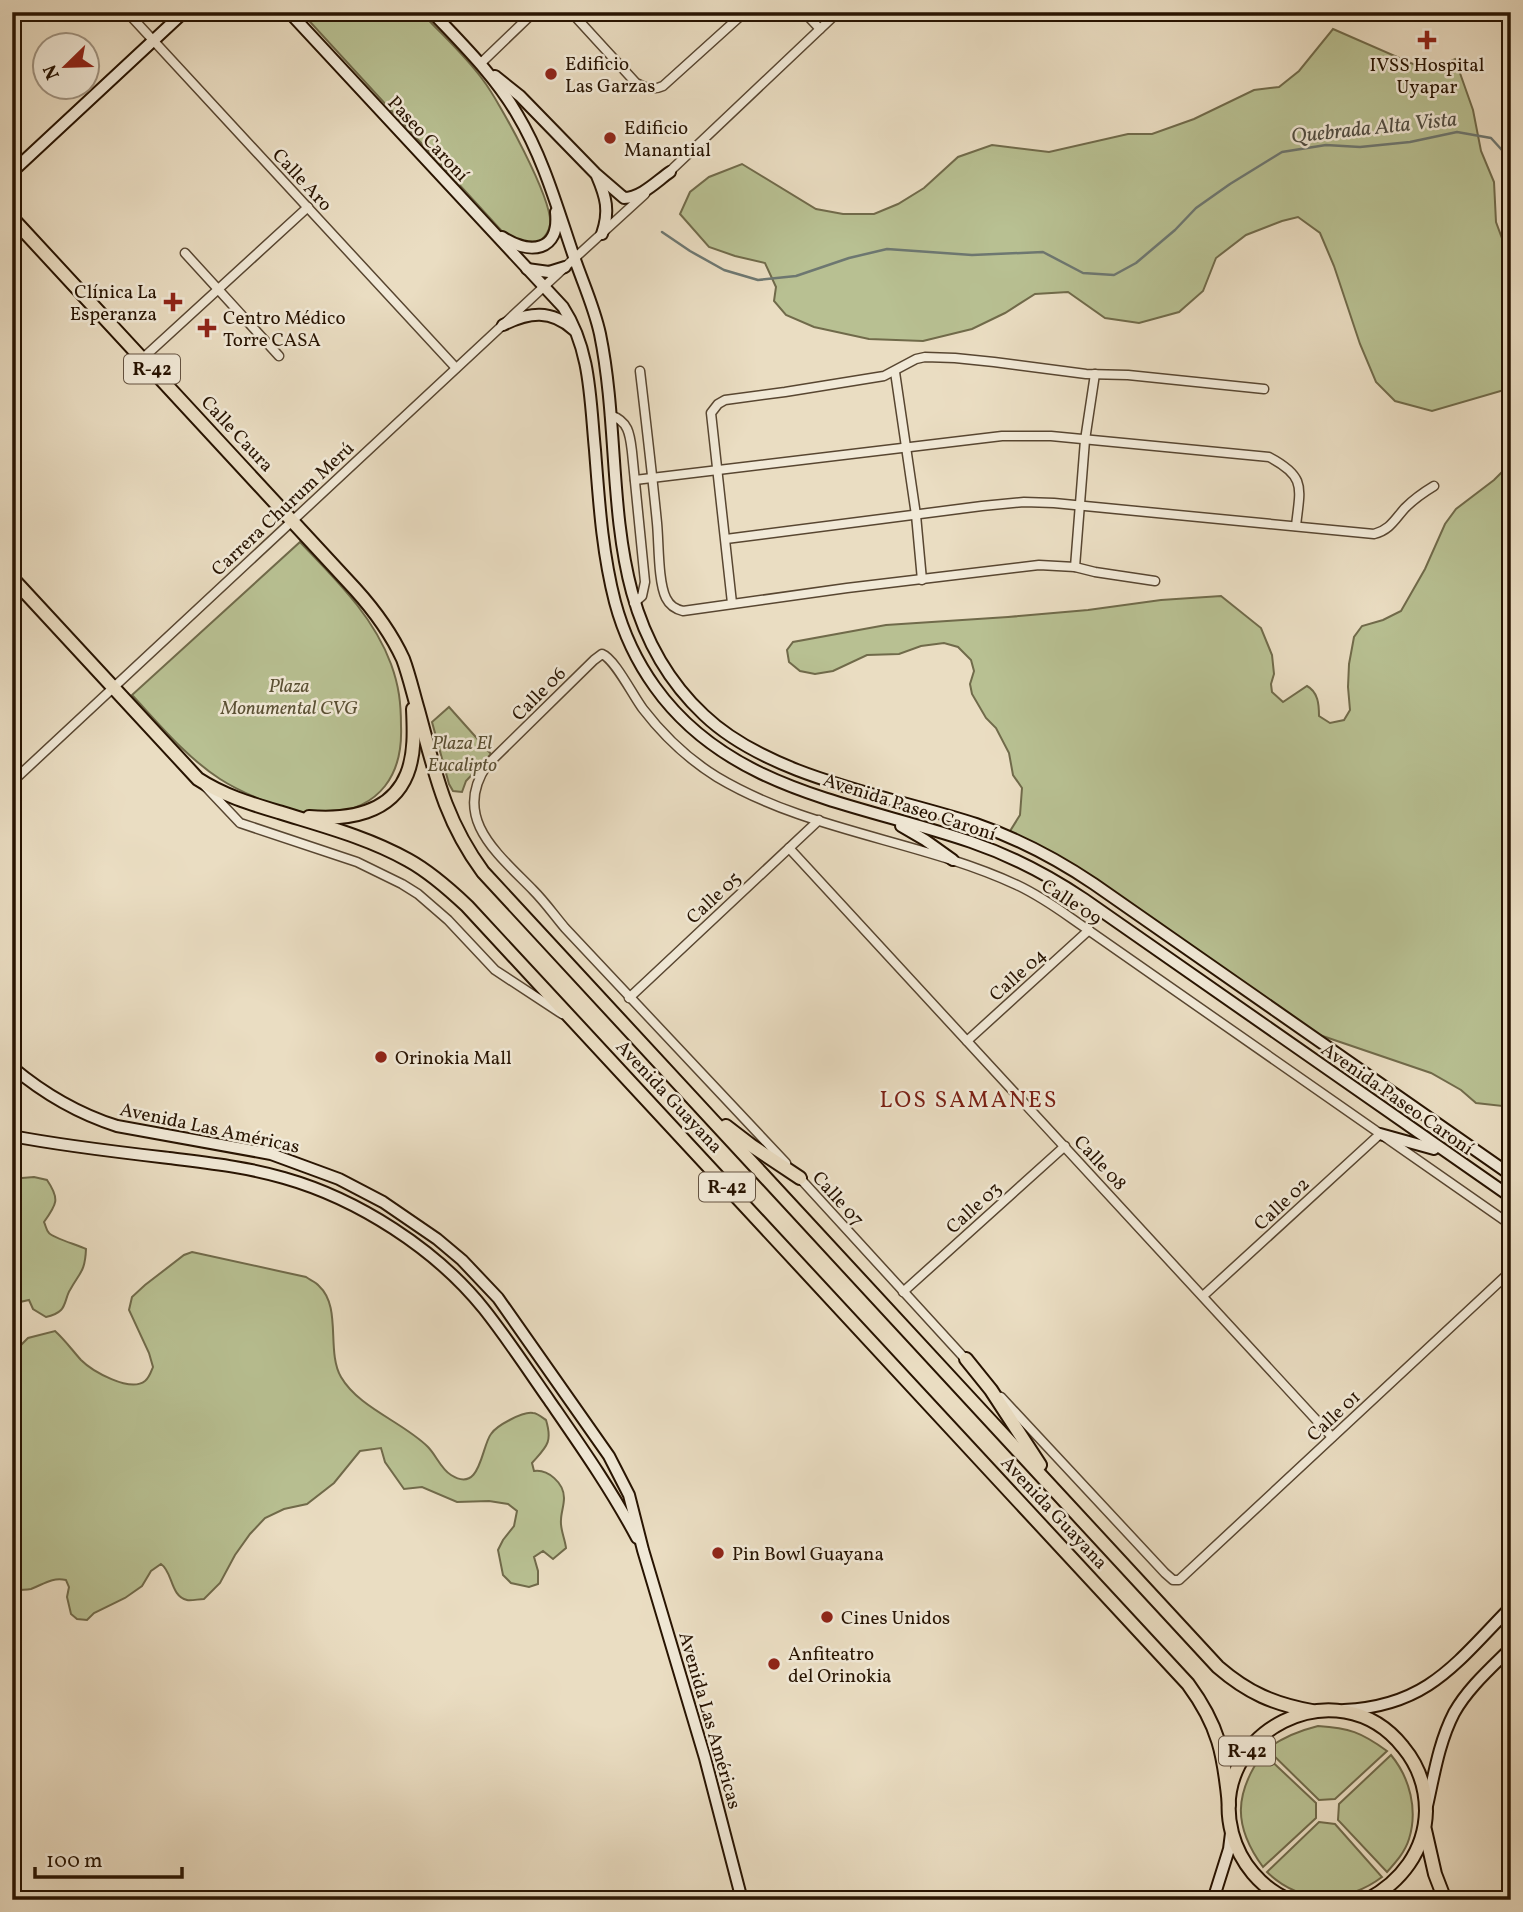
<svg xmlns="http://www.w3.org/2000/svg" width="1523" height="1912" font-family="Vollkorn,serif">
<rect width="100%" height="100%" fill="#eaddc2"/>
<filter id="stains"><feTurbulence type="fractalNoise" baseFrequency=".00286" numOctaves="4"/><feColorMatrix values="0 0 0 0 .2 0 0 0 0 .09 0 0 0 0 .02 0 0 0 .5 -.17"/></filter>
<radialGradient id="worn" r=".72"><stop offset=".6" stop-color="#630" stop-opacity="0"/><stop offset="1" stop-color="#630" stop-opacity=".3"/></radialGradient>
<!-- green -->
<g fill="#b8c092" stroke="#706a4a" stroke-width="2">
<path d="M301 12H421C441 34 465 55 483 80 499 101 554 201 550 225 548 235 542 240 534 245L510 240Z"/>
<path d="M1333 29 1429 71 1455 59 1473 110 1481 151 1494 182 1496 222 1503 241 1511 244V388L1432 411 1395 401 1376 382 1360 344 1334 266 1320 233 1298 217 1282 221 1246 235 1216 258 1203 291 1179 312 1139 323 1105 318 1068 292 1035 294 1005 313 972 329 923 341 869 339 814 327 786 315 774 301 776 287 765 263 735 256 709 247 680 214 690 192 709 177 742 164 816 209 843 214H874L898 204 924 188 958 157 992 145 1049 152 1128 134H1152L1194 119 1254 90 1279 87 1299 71Z"/>
<path d="M1511 463V1107L1476 1103 1461 1090 1431 1073 1302 1029 1086 879 1007 836 1020 815 1022 788 1013 775 1009 753 996 728 986 718 972 694 970 684 974 671 971 660 958 647 944 643 921 646 899 654 867 655 833 671 815 674 800 671 789 662 787 650 793 642 886 625 1008 617 1088 610 1161 600 1221 596 1261 628 1272 655 1274 674 1271 684 1272 692 1283 702 1307 686C1318 692 1319 704 1319 716L1330 723 1344 720 1350 710 1348 687 1349 664 1354 637 1362 626 1383 620 1401 611 1425 569 1445 524 1456 509 1494 480Z"/>
<path d="M300 542C335 579 373 615 391 664 399 686 401 703 401 726 403 775 380 808 330 813 321 813 312 814 303 813 280 809 240 792 220 779 186 757 159 724 132 695Z"/>
<path d="M449 707 491 754 466 781 462 792 453 791 449 784 432 722Z"/>
<path d="M12 1174 22 1178 34 1177 47 1180C60 1199 57 1204 44 1222 46 1226 46 1230 49 1233 53 1238 78 1245 86 1249 85 1272 80 1272 70 1290 66 1296 66 1305 61 1310 57 1314 51 1316 46 1317L33 1309 29 1300 20 1302 12 1307Z"/>
<path d="M192 1252 306 1277C310 1280 316 1282 319 1286 342 1307 326 1351 341 1377 359 1408 403 1422 428 1447 436 1455 441 1469 451 1475 481 1494 481 1447 491 1434 496 1426 523 1411 533 1413 537 1413 543 1418 546 1420 553 1443 546 1447 532 1463L534 1471C548 1469 564 1483 564 1498 564 1506 561 1513 561 1520 560 1529 565 1539 566 1548L553 1559 543 1551 534 1557 538 1571V1584L529 1587 511 1583 503 1575 498 1550 503 1540 514 1526 517 1511 508 1504 489 1501 457 1502 422 1487 404 1489 385 1462 381 1448 360 1451 334 1483 307 1504 284 1509 265 1518 250 1534 235 1555 220 1583 204 1599C199 1599 191 1601 187 1600 170 1596 173 1572 161 1564L151 1571 142 1586 125 1598 94 1613 87 1620 77 1619 71 1614 67 1597 69 1587 66 1580C52 1577 44 1584 31 1589 25 1590 18 1590 12 1590V1351L14 1352 28 1338 55 1331C65 1340 72 1350 81 1360 92 1371 130 1393 145 1381 149 1378 151 1372 153 1367L149 1353 129 1310 132 1297 145 1285 184 1255Z"/>
<path d="M1318 1726C1349 1728 1361 1732 1387 1751L1335 1799 1319 1800 1267 1749C1283 1737 1298 1731 1318 1726Z"/>
<path d="M1263 1753 1316 1803V1818L1263 1867C1233 1826 1234 1794 1263 1753Z"/>
<path d="M1391 1755C1410 1778 1418 1810 1409 1839 1405 1852 1396 1862 1387 1872L1338 1820 1339 1804Z"/>
<path d="M1319 1822 1335 1824 1382 1877C1346 1904 1300 1904 1267 1872Z"/>
</g>
<g fill="none" stroke-linecap="round" stroke-linejoin="round">
<!-- stream -->
<path stroke="#6d7771" stroke-width="2.5" d="M662 232 690 251 724 270 758 280 796 276 849 258 887 249 972 255 1043 252 1083 273 1114 275 1136 263 1175 230 1196 208 1230 184 1282 152 1326 145 1360 147 1410 142 1457 132 1491 138 1511 160"/>
<!-- street casing -->
<g stroke="#584631" stroke-width="11">
<g id="street">
<path d="M127 12 456 368"/>
<path d="M571 12 636 83C646 88 652 91 663 86L745 12"/>
<path d="M804 12 820 29"/>
<path d="M12 21 21 12"/>
<path d="M480 64 534 12"/>
<path d="M667 174 838 12"/>
<path d="M185 253 279 356"/>
<path d="M142 359 308 207"/>
<path d="M640 371C646 422 652 472 657 523 659 543 658 582 666 598 670 606 675 609 683 611L847 588 1039 565 1075 567 1095 572 1155 581"/>
<path d="M895 372 916 515 922 580"/>
<path d="M610 415C629 421 630 435 632 452L645 582 642 596 634 603"/>
<path d="M635 480 1002 436H1051L1269 457C1307 477 1300 488 1296 526"/>
<path d="M726 539 982 506 1024 502 1054 503 1374 534C1390 530 1395 519 1405 508 1414 499 1424 492 1434 486"/>
<path d="M1075 567 1085 440 1095 374"/>
<path d="M732 603 711 413 718 404 725 400 785 392 884 376 916 359 925 357 955 358 994 362 1086 374 1128 375 1264 389"/>
<path d="M12 782 565 267 645 194"/>
<path d="M205 786 240 823 357 862 402 884 418 894 448 920 495 970 562 1014"/>
<path d="M789 848 1332 1437"/>
<path d="M629 998 819 820"/>
<path d="M967 1041 1089 930"/>
<path d="M786 1163 565 928C554 915 545 902 533 890 498 854 451 818 487 765L594 660 602 654C615 659 633 696 643 709 663 735 688 759 717 777 809 832 920 840 1017 885 1036 894 1054 906 1071 918L1511 1225"/>
<path d="M797 1175 968 1362"/>
<path d="M903 1292 1065 1146"/>
<path d="M1203 1296 1380 1134"/>
<path d="M1001 1397 1165 1573 1173 1580H1179L1511 1271"/>
</g>
</g>
<!-- secondary casing -->
<g stroke="#271301" stroke-width="14">
<g id="secondary">
<path d="M289 12 563 307C591 350 590 400 595 450 599 501 602 552 615 602 623 632 637 662 655 687 730 792 858 803 971 842 1012 856 1048 875 1084 899L1511 1197"/>
<path d="M432 12C462 44 495 76 517 114 543 157 557 207 573 254 582 281 594 306 600 334 627 466 594 612 704 715 770 778 891 796 976 824 1019 839 1057 859 1094 884L1511 1175"/>
<path d="M495 76 520 96 595 173 624 198C641 198 657 181 670 172"/>
<path d="M12 172 184 12"/>
<path d="M597 176C606 197 610 211 602 234"/>
<path d="M502 237C530 255 560 252 556 212"/>
<path d="M527 269 549 272 565 267"/>
<path d="M503 325C529 312 551 309 574 330"/>
<path d="M901 826 925 840 953 860"/>
<path d="M12 1067C43 1093 79 1114 117 1126L271 1154 339 1179 383 1202 437 1239 462 1260 498 1298 609 1456 629 1495 643 1550 705 1758 742 1900"/>
<path d="M1380 1134 1434 1149"/>
<path d="M12 1136C64 1146 117 1152 169 1158 208 1163 247 1167 284 1178 358 1199 436 1249 484 1309 507 1338 528 1370 549 1400 580 1445 611 1489 637 1538"/>
<path d="M1344 1710C1428 1706 1456 1663 1511 1607"/>
<path d="M1427 1806C1434 1775 1439 1742 1454 1713 1468 1688 1491 1668 1511 1648"/>
<path d="M1213 1900 1229 1849 1231 1833"/>
</g>
</g>
<!-- primary casing -->
<g stroke="#271301" stroke-width="16">
<g id="primary">
<path d="M12 218 355 589C374 610 391 633 403 659 409 675 413 693 418 710 435 772 444 819 483 872L1218 1667C1248 1693 1274 1704 1312 1711"/>
<path d="M12 578 198 779C224 796 252 804 282 813 324 826 369 838 408 860 430 872 449 889 467 906L1188 1684C1219 1726 1224 1754 1229 1805"/>
<path d="M309 817C347 820 391 814 407 774 415 754 414 730 413 709"/>
<path d="M726 1126 752 1146 800 1178"/>
<path d="M966 1359 991 1390 1040 1465"/>
<path d="M1425 1830 1435 1874 1445 1900"/>
<path d="M1289 1900C1261 1888 1240 1863 1232 1833 1206 1732 1338 1665 1403 1747 1418 1765 1426 1788 1426 1811 1425 1851 1401 1882 1367 1900"/>
</g>
</g>
<!-- street -->
<use href="#street" stroke="#f1e9d7" stroke-width="8"/>
<!-- secondary -->
<use href="#secondary" stroke="#f1e9d7" stroke-width="10"/>
<!-- primary -->
<use href="#primary" stroke="#eaddc2" stroke-width="12"/>
</g>
<!-- markers -->
<g fill="#8f2418" stroke="#f1e9d7" stroke-width="2.5">
<path d="M1423.5 29.5h7v7h7v7h-7v7h-7v-7h-7v-7h7z"/>
<circle cx="551" cy="74" r="7"/>
<circle cx="610" cy="138" r="7"/>
<path d="M169.5 291.5h7v7h7v7h-7v7h-7v-7h-7v-7h7z"/>
<path d="M203.5 317.5h7v7h7v7h-7v7h-7v-7h-7v-7h7z"/>
<circle cx="381" cy="1057" r="7"/>
<circle cx="718" cy="1553" r="7"/>
<circle cx="827" cy="1617" r="7"/>
<circle cx="774" cy="1664" r="7"/>
</g>
<g text-anchor="middle" stroke-width="5" stroke-linejoin="round" paint-order="stroke">
<!-- shield labels -->
<g fill="#f1e9d7" stroke="#645341" stroke-width="2">
<rect x="124" y="354.5" width="56" height="29" rx="5"/>
<rect x="699" y="1172.5" width="56" height="29" rx="5"/>
<rect x="1219" y="1736.5" width="56" height="29" rx="5"/>
</g>
<g font-size="18" font-weight="bold" fill="#271301">
<text x="152" y="375">R-42</text>
<text x="727" y="1193">R-42</text>
<text x="1247" y="1757">R-42</text>
</g>
<!-- poi labels -->
<g font-size="19" fill="#271301" stroke="#f1e9d7" text-anchor="start">
<text x="565" y="70">Edificio<tspan x="565" dy="22">Las Garzas</tspan></text>
<text x="1427" y="71" text-anchor="middle">IVSS Hospital<tspan x="1427" dy="22">Uyapar</tspan></text>
<text x="624" y="134">Edificio<tspan x="624" dy="22">Manantial</tspan></text>
<text x="157" y="298" text-anchor="end">Clínica La<tspan x="157" dy="22">Esperanza</tspan></text>
<text x="223" y="324">Centro Médico<tspan x="223" dy="22">Torre CASA</tspan></text>
<text x="395" y="1064">Orinokia Mall</text>
<text x="732" y="1560">Pin Bowl Guayana</text>
<text x="841" y="1624">Cines Unidos</text>
<text x="788" y="1660">Anfiteatro<tspan x="788" dy="22">del Orinokia</tspan></text>
</g>
<!-- street labels -->
<g font-size="19" fill="#271301" stroke="#f1e9d7">
<text transform="translate(429 138) rotate(47)" y="7">Paseo Caroní</text>
<text transform="translate(303 179) rotate(47)" y="7">Calle Aro</text>
<text transform="translate(238 433) rotate(47)" y="7">Calle Caura</text>
<text transform="translate(282 508) rotate(-43)" y="7">Carrera Churum Merú</text>
<text transform="translate(538 693) rotate(-45)" y="7">Calle 06</text>
<text transform="translate(910 806) rotate(18)" y="7">Avenida Paseo Caroní</text>
<text transform="translate(713 897) rotate(-43)" y="7">Calle 05</text>
<text transform="translate(1072 901) rotate(33)" y="7">Calle 09</text>
<text transform="translate(1017 974) rotate(-42)" y="7">Calle 04</text>
<text transform="translate(670 1096) rotate(47)" y="7">Avenida Guayana</text>
<text transform="translate(1398 1098) rotate(35)" y="7">Avenida Paseo Caroní</text>
<text transform="translate(210 1127) rotate(12)" y="7">Avenida Las Américas</text>
<text transform="translate(1101 1162) rotate(47)" y="7">Calle 08</text>
<text transform="translate(839 1198) rotate(48)" y="7">Calle 07</text>
<text transform="translate(1281 1203) rotate(-43)" y="7">Calle 02</text>
<text transform="translate(973 1207) rotate(-42)" y="7">Calle 03</text>
<text transform="translate(1333 1415) rotate(-43)" y="7">Calle 01</text>
<text transform="translate(1055 1512) rotate(47)" y="7">Avenida Guayana</text>
<text transform="translate(711 1720) rotate(74)" y="7">Avenida Las Américas</text>
</g>
<!-- park labels -->
<g font-size="19" font-style="italic" fill="#5a5034" stroke="#f1e9d7">
<text x="289" y="692">Plaza<tspan x="289" dy="22">Monumental CVG</tspan></text>
<text x="462" y="749">Plaza El<tspan x="462" dy="22">Eucalipto</tspan></text>
</g>
<!-- water labels -->
<g font-size="21" font-style="italic" fill="#504d42" stroke="#f1e9d7">
<text transform="translate(1374 127) rotate(-6)" y="7">Quebrada Alta Vista</text>
</g>
<!-- quarter labels -->
<g font-size="23" letter-spacing="2" fill="#7a1f14" stroke="#f1e9d7">
<text x="969" y="1107">LOS SAMANES</text>
</g>
</g>
<!-- margin -->
<rect width="1523" height="1912" fill="none" stroke="#eaddc2" stroke-width="42"/>
<rect x="14" y="14" width="1495" height="1884" fill="none" stroke="#271301" stroke-width="3.5"/>
<rect x="21" y="21" width="1481" height="1870" fill="none" stroke="#271301" stroke-width="2"/>
<!-- north arrow -->
<g transform="translate(66 66) rotate(247)"><circle r="33" fill="#f1e9d7" stroke="#a09381" stroke-width="2"/>
<path d="M0-5L12 26L0 18L-12 26Z" fill="#8f2418"/>
<text y="-10" font-size="19" font-weight="bold" text-anchor="middle" fill="#271301">N</text>
</g>
<!-- scale -->
<path d="M35 1867v10h147v-10" fill="none" stroke="#271301" stroke-width="3.5"/>
<text x="46" y="1867" font-size="21" fill="#271301" stroke="#f1e9d7" stroke-width="5" paint-order="stroke">100 m</text>
<rect width="100%" height="100%" filter="url(#stains)"/>
<rect width="100%" height="100%" fill="url(#worn)"/>
</svg>
